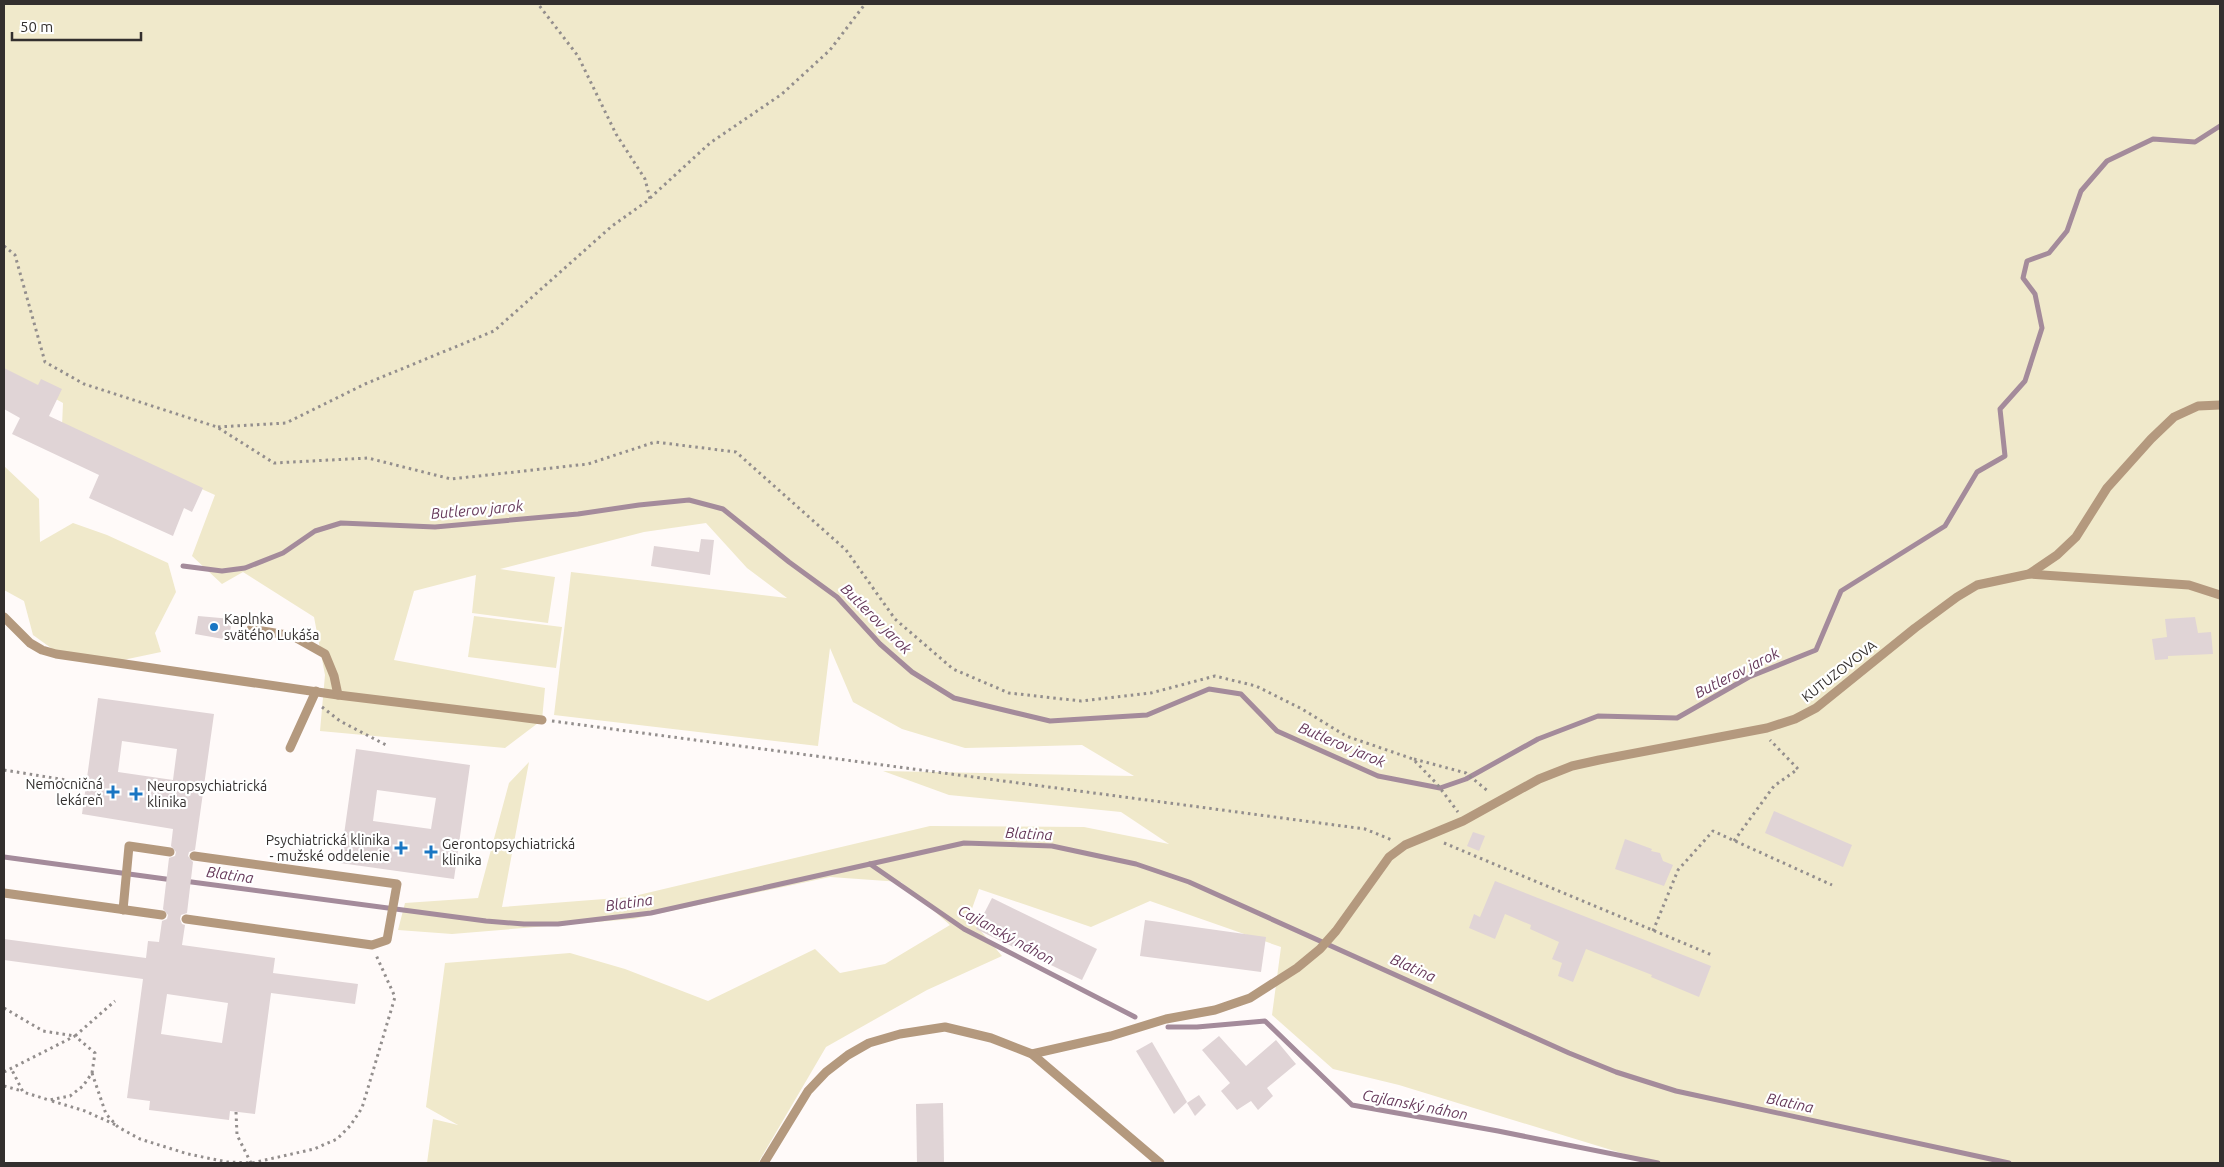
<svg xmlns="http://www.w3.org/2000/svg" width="2224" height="1167" font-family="Ubuntu,sans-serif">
<rect width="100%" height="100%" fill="#fffaf9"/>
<!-- green -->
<g fill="#f0e9cb">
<path d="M4 4H2220V1163H1649L1644 1160 1399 1085 1333 1069 1272 1015 1281 947 1150 901 1091 927 979 889 969 917 1002 956 927 990 826 1047 758 1163H427L433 1119 458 1125 426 1107 445 963 570 953 625 969 708 1001 815 949 840 973 885 964 950 925 901 882 830 877 633 919 452 934 398 930 405 903 478 898 509 783 529 762 502 907 630 897 930 826 1084 827 1169 844 1121 812 949 795 883 771 1134 776 1082 745 965 748 902 729 853 702 830 648 818 746 554 715 571 572 787 598 747 568 706 523 644 532 500 569 555 577 548 623 472 613 476 575 414 591 394 660 545 688 542 720 505 748 320 731 325 675 314 617 243 572 222 584 192 556 215 495 62 426 63 403 4 370Z"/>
<path d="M4 466 39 499 40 542 73 523 107 535 168 563 176 592 155 633 161 652 123 660 65 658 33 635 24 601 4 590Z"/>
<path d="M474 616 562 627 556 668 468 657Z"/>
</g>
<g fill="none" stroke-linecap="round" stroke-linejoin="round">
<!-- stream -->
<g stroke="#a48b9b" stroke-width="5">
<path d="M183 566 222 571 245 568 283 553 315 531 341 523 435 527 578 514 639 505 689 500 723 509 789 562 837 597 880 644 912 672 954 698 1050 721 1147 715 1209 689 1241 694 1277 731 1378 776 1440 788 1466 779 1538 739 1598 716 1677 718 1749 677 1816 650 1841 591 1945 526 1977 472 2005 456 2000 409 2025 381 2042 328 2035 294 2023 278 2027 261 2049 253 2067 231 2081 191 2107 161 2153 139 2195 142 2220 126"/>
<path d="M4 857 173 880"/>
<path d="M870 864 964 929 1135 1017"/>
<path d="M184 881 486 921 524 924H558L651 913 964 843 1052 846 1136 864 1189 882 1569 1053 1616 1072 1676 1091 2009 1163"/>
<path d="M1168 1027H1197L1265 1021 1352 1105 1498 1131 1658 1163"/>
</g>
</g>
<!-- building -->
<g fill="#e0d4d6" fill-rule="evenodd">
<path d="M4 368 38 385 41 379 62 389 49 416 203 488 192 512 184 508 173 536 89 498 99 475 12 434 20 418 4 409Z"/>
<path d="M701 539 714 540 710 575 651 566 654 546 699 552Z"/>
<path d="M198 616 232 619 229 640 195 634Z"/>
<path d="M2195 617 2198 633 2211 632 2213 654 2168 656V659L2155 660 2152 639 2167 637 2165 619Z"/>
<path d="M98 698 214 714 195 850 189 852 188 856 193 862 187 913 181 915 180 919 182 924 185 925 182 945 275 958 273 973 358 984 355 1004 271 993 255 1114 230 1111 229 1120 149 1110 150 1101 127 1098 143 979 4 960V939L146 958 148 941 159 942 162 921 167 919 168 915 163 909 169 858 175 856 176 852 171 846 173 829 82 814ZM122 741 177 749 173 780 118 772ZM167 994 228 1003 222 1043 161 1034Z"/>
<path d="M356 749 470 765 454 879 340 863ZM377 790 436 798 431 829 373 821Z"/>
<path d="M1774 811 1852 845 1843 867 1765 833Z"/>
<path d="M1473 832 1485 836 1479 851 1467 846Z"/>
<path d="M1625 839 1652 849 1651 851 1660 853 1663 861 1673 865 1664 886 1615 869Z"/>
<path d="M1495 881 1711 966 1699 997 1651 977 1652 975 1586 949 1573 982 1558 976 1562 963 1552 959 1559 942 1530 929 1531 925 1505 914 1495 939 1469 928 1474 914 1480 917Z"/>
<path d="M992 898 1097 949 1082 980 976 929Z"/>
<path d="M1145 920 1266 937 1261 972 1140 956Z"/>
<path d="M1219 1036 1246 1066 1276 1040 1296 1064 1267 1088 1273 1096 1258 1110 1251 1101 1237 1110 1221 1091 1230 1083 1202 1050Z"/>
<path d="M1152 1042 1187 1102 1174 1114 1136 1051Z"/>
<path d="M1199 1095 1206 1105 1195 1116 1187 1103Z"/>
<path d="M943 1103 944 1163H917L916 1104Z"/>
</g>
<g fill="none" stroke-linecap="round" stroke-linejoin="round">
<!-- path -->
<g stroke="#938e8d" stroke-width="3" stroke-dasharray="2.5 4" stroke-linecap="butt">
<path d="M650 198 710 143 782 94 830 50 865 4"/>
<path d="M4 246 15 255 45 362 84 384 217 427 274 463 368 458 451 479 588 464 655 442 736 452 846 550 895 619 953 669 1009 693 1081 701 1151 693 1215 676 1256 686 1302 709 1346 736 1413 759 1437 784 1458 812"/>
<path d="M218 427 286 423 365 384 494 331 612 226 650 199 645 179 616 134 578 56 538 4"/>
<path d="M322 707 340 721 388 746"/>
<path d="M552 721 1365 829 1392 840"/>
<path d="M1414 759 1466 773 1489 792"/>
<path d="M4 770 66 780"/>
<path d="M1734 841 1774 786 1798 769 1770 740"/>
<path d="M1444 843 1712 955"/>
<path d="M1653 931 1678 870 1713 831 1832 885"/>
<path d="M4 1008 43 1031 75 1036 115 1001"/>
<path d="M4 1072 75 1036 95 1053 92 1073 83 1086 70 1096 49 1100 23 1092 11 1068"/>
<path d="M92 1073 106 1114 118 1127 140 1139 188 1154 227 1162 252 1163 314 1149 337 1139 350 1126 362 1108 395 997 376 955"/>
<path d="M4 1086 22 1091"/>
<path d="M52 1101 85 1111 116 1125"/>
<path d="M236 1112 237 1135 251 1163"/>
</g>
<!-- service -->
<g stroke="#b4997e" stroke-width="9">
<path d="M2029 574 2189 585 2220 595"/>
<path d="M4 617 30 643 42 650 56 654 338 695 542 720"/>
<path d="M251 629 293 636 325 654 334 676 338 695"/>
<path d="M290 748 316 691"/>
<path d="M4 893 162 915"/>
<path d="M123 910 129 846 170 852"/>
<path d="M186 919 372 945 387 940 397 884 194 856"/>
<path d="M1032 1054 1111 1036 1166 1019 1215 1010 1250 998 1297 968 1320 949 1336 931 1389 857 1405 845 1463 821 1539 779 1572 766 1599 760 1767 728 1795 719 1816 708 1915 628 1957 597 1977 585 2029 574 2057 555 2076 537 2107 488 2151 439 2174 417 2198 406 2220 405"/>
<path d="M764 1163 808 1091 826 1072 848 1055 869 1043 900 1034 945 1027 991 1038 1032 1054 1160 1163"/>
</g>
</g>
<!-- markers -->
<g fill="#1a76c3" stroke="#fff" stroke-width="2">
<circle cx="214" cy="627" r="5"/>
<path d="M110.5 784.5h5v5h5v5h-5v5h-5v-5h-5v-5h5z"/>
<path d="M133.5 786.5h5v5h5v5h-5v5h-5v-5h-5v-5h5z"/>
<path d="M398.5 840.5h5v5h5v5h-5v5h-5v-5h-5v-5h5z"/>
<path d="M428.5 844.5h5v5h5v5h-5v5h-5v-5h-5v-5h5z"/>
</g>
<g text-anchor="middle" stroke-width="4.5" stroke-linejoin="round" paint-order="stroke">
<!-- poi labels -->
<g font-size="14" fill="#332f2e" stroke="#fff" text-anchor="start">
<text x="224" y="624">Kaplnka<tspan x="224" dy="16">svätého Lukáša</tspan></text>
<text x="103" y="789" text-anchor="end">Nemocničná<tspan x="103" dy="16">lekáreň</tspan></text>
<text x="147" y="791">Neuropsychiatrická<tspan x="147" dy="16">klinika</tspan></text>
<text x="390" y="845" text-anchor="end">Psychiatrická klinika<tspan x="390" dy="16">- mužské oddelenie</tspan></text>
<text x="442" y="849">Gerontopsychiatrická<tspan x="442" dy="16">klinika</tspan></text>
</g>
<!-- street labels -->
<g font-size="14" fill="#332f2e" stroke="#fff">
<text transform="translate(1839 671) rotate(-38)" y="5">KUTUZOVOVA</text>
</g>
<!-- water labels -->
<g font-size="15" font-style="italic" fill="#66395a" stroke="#fff">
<text transform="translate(477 510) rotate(-5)" y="5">Butlerov jarok</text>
<text transform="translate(876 619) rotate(45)" y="5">Butlerov jarok</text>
<text transform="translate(1737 673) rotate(-27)" y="5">Butlerov jarok</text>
<text transform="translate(1342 745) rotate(23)" y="5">Butlerov jarok</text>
<text transform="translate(1029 834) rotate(3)" y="5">Blatina</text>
<text transform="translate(230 875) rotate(8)" y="5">Blatina</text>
<text transform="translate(629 903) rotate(-8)" y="5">Blatina</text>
<text transform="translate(1006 935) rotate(29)" y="5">Cajlanský náhon</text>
<text transform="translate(1413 968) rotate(24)" y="5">Blatina</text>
<text transform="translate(1790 1103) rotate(12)" y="5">Blatina</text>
<text transform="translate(1415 1105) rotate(11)" y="5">Cajlanský náhon</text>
</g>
</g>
<!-- border -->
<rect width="2224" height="1167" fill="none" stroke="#332f2e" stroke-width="10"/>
<!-- scale -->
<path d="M12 32v8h129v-8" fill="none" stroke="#332f2e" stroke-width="2.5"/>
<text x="20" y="32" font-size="15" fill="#332f2e" stroke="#ffffff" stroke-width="4" paint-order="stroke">50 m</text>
</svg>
